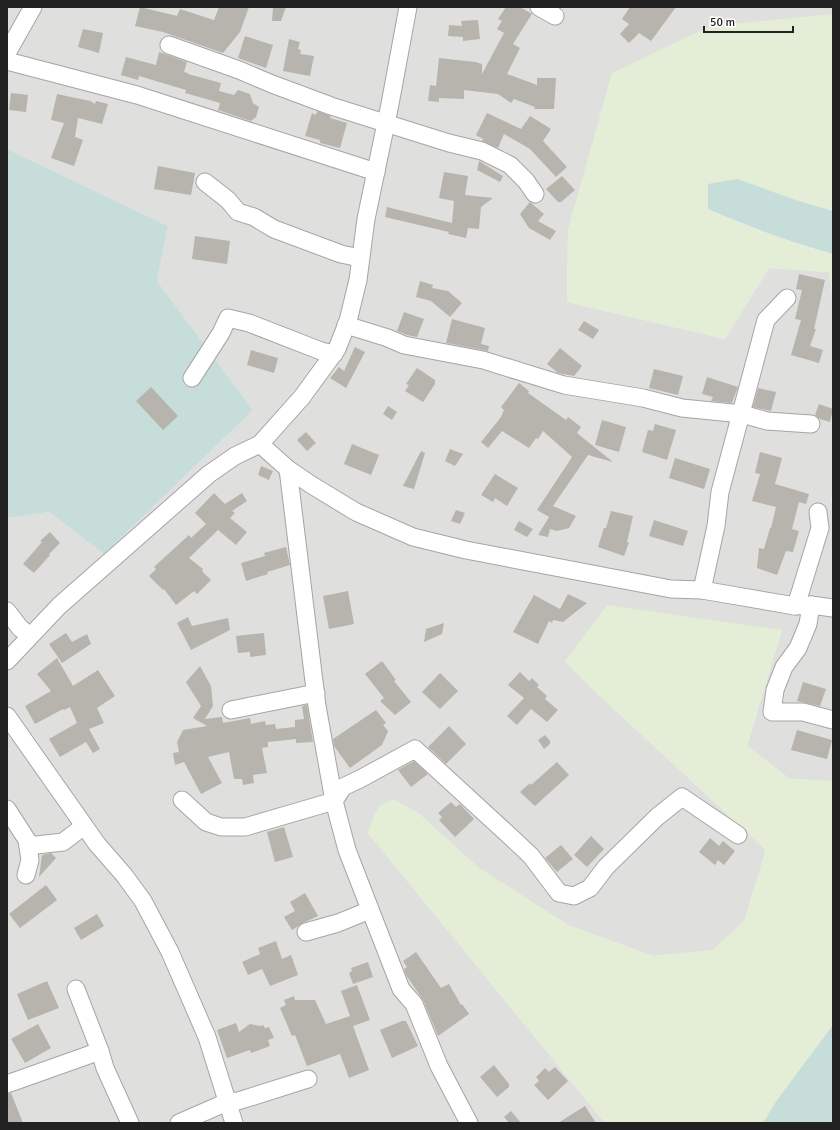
<svg xmlns="http://www.w3.org/2000/svg" width="840" height="1130" font-family="Signika,sans-serif">
<rect width="100%" height="100%" fill="#f1f1e9"/>
<!-- residential -->
<path fill="#dfdfde" d="M7 7H833V15L832 14 568 229 567 302 725 339 769 268 829 272 833 301V490L831 502 833 503V781L790 779 747 746 782 630 565 661 602 698 766 850 744 921 713 950 653 956 568 925 479 868 417 812 368 833 605 1123H7V518L49 512 104 554 253 410 157 281 168 226 7 149Z"/>
<!-- farmland -->
<g fill="#e4edd6">
<path d="M832 14 833 15V211L796 200 708 209 745 225 803 246 833 254V301L829 272 769 268 725 339 567 302 568 229 612 73 710 26Z"/>
<path d="M607 605 782 630 747 746 790 779 833 781V1025L777 1100 763 1123H605L368 833 374 815 380 806 393 799 417 812 479 868 568 925 653 956 713 950 744 921 766 850 602 698 565 661Z"/>
</g>
<!-- wetland -->
<g fill="#c7ddda">
<path d="M7 149 168 226 157 281 253 410 104 554 49 512 7 518Z"/>
<path d="M737 179 796 200 833 211V254C790 242 749 227 708 209V184Z"/>
<path d="M833 1025V1123H763L777 1100Z"/>
</g>
<!-- building -->
<g fill="#b6b4ac">
<path d="M140 7 177 16 180 9 214 20 219 7H249L240 32 223 53 163 32 135 26Z"/>
<path d="M273 7H286L281 21H272Z"/>
<path d="M506 7H520L532 14 513 44 520 48 507 74 537 85V78H556L554 109H534L535 107 514 99 511 103 498 94 464 90V99L439 98V102L428 101 430 85 436 86 439 58 475 62 482 64V74L504 33 497 29 502 21 498 19Z"/>
<path d="M630 7H676L651 41 639 33 629 43 620 34 629 24 622 19Z"/>
<path d="M478 20 480 39 463 41V37L448 36 449 25 462 26 461 21Z"/>
<path d="M83 29 103 33 99 53 78 47Z"/>
<path d="M245 36 273 45 266 68 238 58Z"/>
<path d="M289 39 300 42 298 49 301 50 300 54 314 56 310 76 283 71Z"/>
<path d="M159 52 187 62 184 72 188 73V74L221 83 219 91 234 95 238 90 250 94 253 103 259 107 256 117 251 121 218 110 220 103 185 93 186 90 139 76 138 80 121 75 126 57 156 65Z"/>
<path d="M11 93 28 95 26 112 9 110Z"/>
<path d="M57 94 90 101 95 104 96 101 108 104 102 124 78 118 75 137 83 140 74 166 51 158 64 123 51 120Z"/>
<path d="M317 111 331 116 330 118 347 123 340 148 320 143V140L305 136 312 113 316 115Z"/>
<path d="M487 113 521 129 530 116 551 129 543 141 567 167 556 177 530 149 504 134 498 148 482 141 483 139 476 135Z"/>
<path d="M479 161 503 176 500 182 477 170Z"/>
<path d="M158 166 195 173 191 195 154 189Z"/>
<path d="M444 172 468 176 465 195 493 198 481 207 479 229 468 228 466 238 448 234 449 232 385 217 387 207 452 223 454 201 439 198Z"/>
<path d="M562 176 575 190 561 202H558L546 189Z"/>
<path d="M530 202 544 214 538 221 556 231 550 240 529 228 520 214Z"/>
<path d="M195 236 230 241 227 264 192 259Z"/>
<path d="M799 274 825 280 814 329H816L810 346 823 350 819 363 791 355 801 320 795 319 802 290 796 289Z"/>
<path d="M420 281 433 285 432 288 448 291 462 303 450 317 431 301 416 297Z"/>
<path d="M404 312 424 319 417 337 407 335 397 331Z"/>
<path d="M452 319 485 328 481 344 489 346 488 351 446 343Z"/>
<path d="M584 321 599 330 593 339 578 330Z"/>
<path d="M355 347 365 352 346 388 330 378 339 367 344 371Z"/>
<path d="M560 348 582 366 574 376 558 373 547 364Z"/>
<path d="M251 350 278 358 274 373 247 365Z"/>
<path d="M417 368 435 380V384L423 402 405 391 409 385 406 384Z"/>
<path d="M654 369 683 376 678 395 649 388Z"/>
<path d="M707 377 738 387 732 403 711 401 713 397 702 394Z"/>
<path d="M519 383 529 391 528 393 566 420 568 417 581 427 577 433 613 462 588 455 553 506 576 516 569 528 557 531 550 529 548 537 538 535 549 517 537 510 572 457 543 431 538 439 536 438 529 448 502 431 488 448 481 442 501 417 504 410 501 407Z"/>
<path d="M151 387 178 416 163 430 136 401Z"/>
<path d="M758 388 776 392 771 411 753 407Z"/>
<path d="M819 404 833 409 830 422 820 419 815 415Z"/>
<path d="M388 406 397 412 392 420 383 414Z"/>
<path d="M602 420 626 427 619 452 595 445Z"/>
<path d="M655 424 676 430 667 460 642 452 648 430 653 431Z"/>
<path d="M306 432 316 443 307 451 297 440Z"/>
<path d="M352 444 379 455 371 475 344 464Z"/>
<path d="M450 449 463 454 455 466 445 461Z"/>
<path d="M421 451 425 453 414 489 403 486Z"/>
<path d="M760 452 782 458 775 484 809 494 806 504 799 502 792 529 799 531 793 552 786 551 777 575 757 568 759 548 764 549 770 528H771L776 507 752 501 760 474 755 473Z"/>
<path d="M675 458 710 469 704 489 669 478Z"/>
<path d="M261 466 273 471 269 480 258 475Z"/>
<path d="M495 474 518 488 507 506 495 498 493 502 481 495Z"/>
<path d="M214 493 225 504 242 493 247 501 232 511 235 513 230 518 247 532 236 545 218 530 189 558 203 569 202 571 211 580 197 594 194 591 176 605 164 589 163 590 149 576 156 569 154 567 167 555 189 535 191 538 206 524 195 513Z"/>
<path d="M456 510 465 513 460 524 451 521Z"/>
<path d="M611 511 633 516 627 542H629L624 556 598 547 604 528H606Z"/>
<path d="M654 520 688 531 683 546 649 536Z"/>
<path d="M519 521 533 529 527 537 514 530Z"/>
<path d="M50 532 60 543 49 554 50 555 34 573 23 564 42 542 40 541Z"/>
<path d="M286 547 290 565 267 572 268 574 246 581 241 563 265 556 264 553Z"/>
<path d="M348 591 354 624 329 629 323 596Z"/>
<path d="M568 594 587 603 563 622 553 620 552 623 549 621 538 644 513 632 534 595 560 609Z"/>
<path d="M188 617 192 626 228 618 230 630 191 650 177 623Z"/>
<path d="M444 623 442 634 424 642 426 629Z"/>
<path d="M66 633 72 642 87 634 91 644 62 663 49 644Z"/>
<path d="M264 633 266 655 250 657V652L238 653 236 636Z"/>
<path d="M57 658 73 686 98 670 115 696 97 708 104 723 89 729 100 749 93 753 86 742 60 757 49 739 77 723 70 707 64 710 63 709 35 724 25 706 51 691 37 674Z"/>
<path d="M382 661 396 680 394 681 411 702 395 715 380 701 384 698 365 674Z"/>
<path d="M200 666 211 686 213 706 205 719 222 717 223 723 250 718 251 724 265 721 266 725 275 724 276 729 295 727V720L304 719 302 706 307 705 313 742 296 743V739L268 742V747L262 748 267 773 253 775 254 783 243 785 242 779H234L229 752 208 757 222 783 201 794 184 762 175 765 173 753 179 752 177 742 183 730 207 726 193 718 201 706 186 682Z"/>
<path d="M520 672 529 681 532 678 539 685 537 687 547 696 545 699 558 710 547 722 531 709 517 725 507 716 524 698 508 685Z"/>
<path d="M440 673 458 691 440 709 422 692Z"/>
<path d="M803 682 826 689 820 706 797 701Z"/>
<path d="M376 710 386 723 383 725 388 731 382 745 350 768 334 746 333 739Z"/>
<path d="M449 726 466 744 446 764 428 747Z"/>
<path d="M797 730 832 740 827 759 791 750Z"/>
<path d="M545 735 550 741V744L544 749 538 740Z"/>
<path d="M414 761 428 774 411 787 398 770Z"/>
<path d="M557 762 569 775 535 806 520 792 530 783 531 785Z"/>
<path d="M451 802 456 807 460 804 474 819 455 837 439 820 442 817 438 813Z"/>
<path d="M284 827 293 857 275 862 267 832Z"/>
<path d="M591 836 604 849 587 867 574 855Z"/>
<path d="M710 838 719 846 723 841 735 851 724 865 718 860 715 865 699 852Z"/>
<path d="M561 845 573 859 557 872 545 858Z"/>
<path d="M51 853 56 858 39 877 42 855Z"/>
<path d="M46 885 57 900 20 928 9 914Z"/>
<path d="M305 893 318 916 303 923 292 930 284 917 295 911 290 902Z"/>
<path d="M97 914 104 926 81 940 74 928Z"/>
<path d="M276 941 282 959 291 955 298 975 270 986 262 969 248 975 242 962 260 954 258 948Z"/>
<path d="M416 952 441 988 449 984 461 1005 462 1004 469 1014 438 1036 423 1000 406 975 404 969 407 967 403 961Z"/>
<path d="M368 962 373 977 353 984 349 973 352 971 351 968Z"/>
<path d="M47 981 59 1008 28 1020 17 994Z"/>
<path d="M357 985 370 1020 353 1026 369 1070 349 1078 340 1054 307 1066 295 1035 292 1036 280 1008 286 1005 284 1000 294 996 295 1000H315L326 1024 350 1016 341 991Z"/>
<path d="M402 1021H406L418 1046 392 1058 380 1030Z"/>
<path d="M236 1023 239 1032 250 1024 260 1026 263 1025 265 1028 269 1027 274 1038 268 1040 270 1046 251 1053 250 1050 227 1058 217 1030Z"/>
<path d="M38 1024 51 1048 25 1063 11 1039Z"/>
<path d="M494 1065 509 1084V1087L497 1097 480 1077Z"/>
<path d="M555 1067 568 1081 548 1100 534 1085 539 1081 536 1077 545 1068 549 1072Z"/>
<path d="M11 1093 23 1123H7V1094Z"/>
<path d="M585 1106 596 1123H558Z"/>
<path d="M511 1111 521 1123H509L504 1117Z"/>
</g>
<g fill="none" stroke-linecap="round" stroke-linejoin="round">
<!-- minor casing -->
<g stroke="#a5a5a5" stroke-width="19">
<g id="minor">
<path d="M539 7 555 16"/>
<path d="M169 45 239 70 272 84 331 106 449 143 482 151 510 165 526 181 535 194"/>
<path d="M7 53 33 7"/>
<path d="M7 61 137 95 376 172"/>
<path d="M205 182 228 200 238 212 254 217 274 229 341 254 360 258"/>
<path d="M346 325 388 338 404 345 483 360 564 385 643 398 682 408 742 414 767 421 811 424"/>
<path d="M192 378 221 333 228 318 249 323 321 351 334 354"/>
<path d="M260 444 288 469 310 484 356 512 413 537 466 550 671 589 702 590 795 606 811 605 833 608"/>
<path d="M288 469 317 706 334 801 347 850 401 989 414 1004 439 1066 469 1123"/>
<path d="M702 590 716 526 720 492 766 320 787 298"/>
<path d="M811 605 808 624 798 648 784 667 775 690 772 712H803L833 720"/>
<path d="M795 606 799 596 820 528 818 512"/>
<path d="M7 611 20 628 30 636"/>
<path d="M7 661 59 606 209 474 235 456 260 444 302 397 337 349 348 321 358 280 366 219 390 104 408 7"/>
<path d="M231 710 316 693"/>
<path d="M7 716 97 844 124 875 143 901 170 952 207 1037 234 1123"/>
<path d="M182 800 206 822 221 827H245L334 801 343 787 360 779 415 749 513 839 531 856 559 893 574 896 590 888 606 867 657 817 682 797 738 835"/>
<path d="M7 809 27 840 30 860 26 875"/>
<path d="M28 846 63 842 84 826"/>
<path d="M306 932 338 923 370 910"/>
<path d="M76 989 100 1051 105 1068 130 1123"/>
<path d="M7 1084 100 1051"/>
<path d="M179 1123 227 1102 238 1101 308 1079"/>
</g>
</g>
<!-- minor -->
<use href="#minor" stroke="#fff" stroke-width="17"/>
</g>
<!-- border -->
<rect width="840" height="1130" fill="none" stroke="#212121" stroke-width="16"/>
<!-- scale -->
<path d="M704 26v6h89v-6" fill="none" stroke="#212121" stroke-width="2"/>
<text x="710" y="26" font-size="12" fill="#212121" stroke="#ffffff" stroke-width="3" paint-order="stroke">50 m</text>
</svg>
